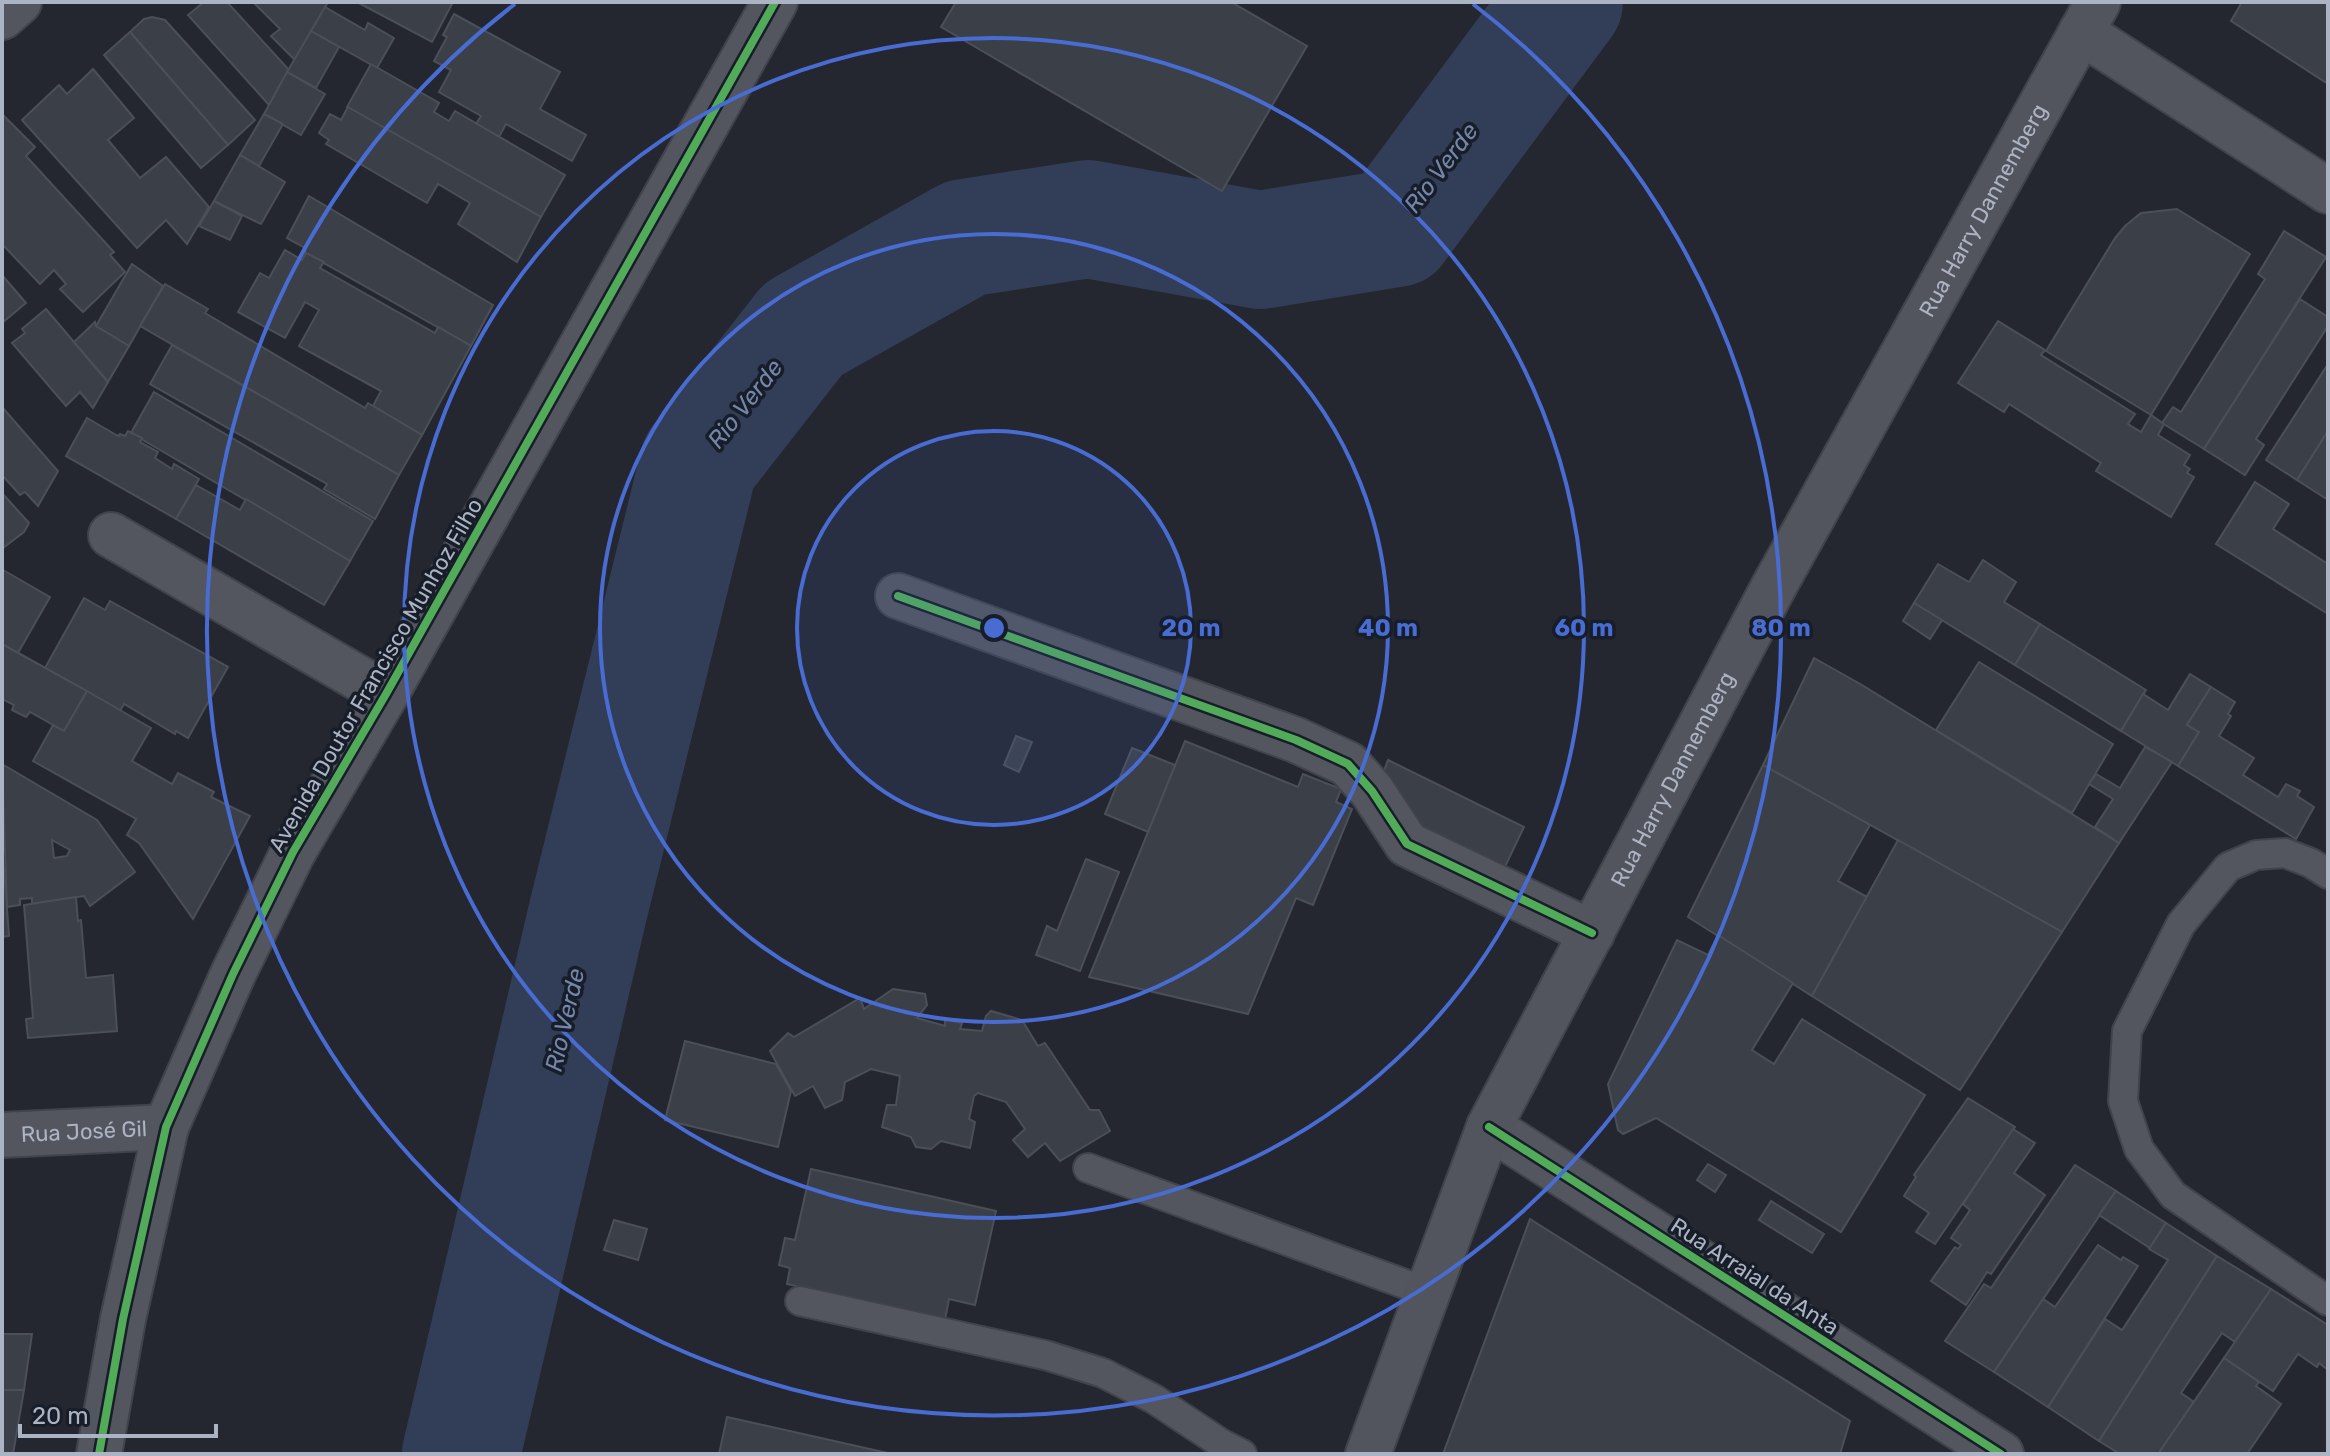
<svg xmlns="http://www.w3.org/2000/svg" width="2330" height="1456" font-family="Rubik,sans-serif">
<rect width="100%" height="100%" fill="#24272f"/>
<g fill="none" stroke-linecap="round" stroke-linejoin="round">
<!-- river -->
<path stroke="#323e58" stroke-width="118" d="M461 1454 588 911 699 462 803 329 965 238 1088 219 1260 250 1396 228 1564 2"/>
</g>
<!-- building -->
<g fill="#3b3f47" stroke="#4b4f58" stroke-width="2" fill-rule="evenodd">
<path d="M204 2H227L289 70 269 105 188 15Z"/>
<path d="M253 2H328L295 60 271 36 280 29Z"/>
<path d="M357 2H453L432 42Z"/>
<path d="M956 2H1231L1307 46 1222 191 941 27Z"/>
<path d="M2242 2H2328V84L2231 21Z"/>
<path d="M325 7 365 30 368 23 394 38 377 68 311 31Z"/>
<path d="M454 14 560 72 540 109 586 135 572 161 506 124 499 137 476 124 481 116 439 92 451 70 434 61 447 37 443 35Z"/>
<path d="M152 17 165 20 255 120 228 145 130 32 144 19Z"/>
<path d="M311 31 339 47 316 88 287 72Z"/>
<path d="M130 32 228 145 201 168 104 55Z"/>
<path d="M371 64 439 103 434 112 449 121 455 111 565 175 541 217 347 107Z"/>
<path d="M93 69 134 118 108 140 140 178 166 157 209 207 187 244 166 220 137 248 22 120 59 85 67 94Z"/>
<path d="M287 72 325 94 301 135 264 114Z"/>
<path d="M348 107 541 217 517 262 458 224 470 203 438 184 427 203 326 144 329 140 319 133 330 114 341 120Z"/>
<path d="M2 114 35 147 26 156 114 252 110 255 125 272 83 312 60 289 66 284 54 270 40 284 2 244Z"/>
<path d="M264 114 283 124 259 166 240 155Z"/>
<path d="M240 155 285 182 261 224 214 201Z"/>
<path d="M309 196 493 305 471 346 306 253 303 251 305 248 287 238Z"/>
<path d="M214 201 242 216 230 240 199 226Z"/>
<path d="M2177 209 2250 254 2151 415 2046 351 2115 238 2125 226 2141 213Z"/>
<path d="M2284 231 2326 257 2204 449 2162 423 2173 407 2181 412 2265 279 2258 274Z"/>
<path d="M285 250 302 260 306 253 324 262 320 268 435 333 438 327 471 346 422 435 373 406 381 391 299 346 319 310 305 302 285 338 238 312 260 273 269 278Z"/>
<path d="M132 264 163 286 129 346 96 326Z"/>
<path d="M2 275 26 303 2 323Z"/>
<path d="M165 284 208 309 205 313 365 408 368 403 373 406 422 435 399 475 140 326Z"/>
<path d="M2300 299 2328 317V326L2256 439 2264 445 2245 475 2204 449Z"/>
<path d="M46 309 108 382 93 408 80 392 66 406 12 343 25 333 22 329Z"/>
<path d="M1998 321 2045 350 2041 355 2135 414 2128 424 2141 432 2151 415 2164 424 2158 435 2190 455 2184 465 2190 469 2187 473 2194 477 2171 517 2096 471 2101 463 2009 404 2004 412 1958 383Z"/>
<path d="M95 322 96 326 129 346 108 382 74 342Z"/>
<path d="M172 345 399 475 375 519 324 489 327 484 150 384Z"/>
<path d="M2328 364V431L2297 480 2266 460Z"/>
<path d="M154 392 373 521 350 561 131 433Z"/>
<path d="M2 407 58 471 38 506 25 492 20 495 2 475Z"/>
<path d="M87 418 118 436 120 434 125 436 128 431 142 438 140 442 158 452 155 458 172 469 174 464 199 479 176 519 66 456Z"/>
<path d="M2328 431V500L2297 480Z"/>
<path d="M2255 482 2289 504 2273 529 2328 564V614L2216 544Z"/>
<path d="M196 485 240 510 246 499 350 561 324 605 176 519Z"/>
<path d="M2 493 29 523 24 532 3 548Z"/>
<path d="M1983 560 2016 582 2004 602 2040 624 2015 665 1914 603 1938 564 1969 582Z"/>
<path d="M3 570 50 597 18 653 2 644Z"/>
<path d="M84 598 105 610 110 601 228 667 188 738 176 731 175 734 124 704 120 711 45 668Z"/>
<path d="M1914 603 1942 620 1930 639 1903 621Z"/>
<path d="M2040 624 2146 690 2121 731 2015 665Z"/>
<path d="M2 644 87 691 64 731 30 712 26 717 12 710 14 705 2 699Z"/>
<path d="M1814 658 1862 685 2119 843 2062 932 1763 765Z"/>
<path d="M1979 662 2113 744 2072 813 1936 730Z"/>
<path d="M2190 674 2211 687 2187 725 2199 732 2178 766 2121 731 2143 694 2168 710Z"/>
<path d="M2211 687 2235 702 2228 714 2231 716 2219 736 2254 758 2243 775 2278 797 2286 784 2300 791 2297 796 2314 807 2296 839 2178 766 2199 732 2187 725Z"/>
<path d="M87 691 151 728 132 761 172 784 178 773 214 792 211 797 250 816 193 919 139 843 127 835 136 819 33 761 53 725 64 731Z"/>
<path d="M1016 736 1032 742 1019 772 1004 765Z"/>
<path d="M1185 741 1298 787 1303 774 1341 789 1336 802 1352 809 1313 905 1296 898 1248 1014 1089 977Z"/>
<path d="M2145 747 2172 762 2119 843 2095 827 2113 799 2089 784 2096 774 2120 788Z"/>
<path d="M1132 748 1175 765 1148 832 1105 814Z"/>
<path d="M1388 760 1524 827 1501 875 1384 804 1393 783 1382 776Z"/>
<path d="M2 764 97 820 135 872 90 906 84 896 32 904V898L20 899V905L7 907ZM52 840 70 850 67 856 54 858Z"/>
<path d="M1763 765 1870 825 1838 881 1867 897 1812 996 1688 917Z"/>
<path d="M1898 840 2062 932 1960 1090 1812 996Z"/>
<path d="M2 843 9 936 2 937Z"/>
<path d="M1086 859 1119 872 1080 971 1036 955 1047 926 1057 931Z"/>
<path d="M76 897 78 921 81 920 86 978 113 975 117 1031 28 1038 26 1019 33 1018 24 905Z"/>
<path d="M1718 935 1793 983 1752 1050 1774 1064 1802 1019 1925 1095 1841 1232 1656 1118 1623 1134 1618 1130 1608 1084 1677 940 1708 955Z"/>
<path d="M893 989 925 994 927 1005 917 1018 945 1026V1019L962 1023 960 1029 982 1031 986 1016 991 1011 1022 1020 1038 1046 1045 1043 1090 1110H1099L1110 1131 1060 1161 1045 1143 1028 1157 1013 1140 1025 1129 1006 1102 978 1093 974 1096 969 1119 975 1122 970 1148 941 1141 931 1149 916 1147 911 1137 882 1127 887 1105H896L900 1076 871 1069 845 1082 842 1100 825 1108 813 1086 795 1096 770 1051 788 1033 794 1037 860 998 864 1009Z"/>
<path d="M685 1041 776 1064 791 1091 778 1147 665 1120Z"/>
<path d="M1968 1098 2015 1127 1935 1244 1916 1232 1929 1213 1904 1196 1916 1177 1914 1175Z"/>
<path d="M2013 1129 2035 1143 2014 1173 2045 1195 1991 1274 1987 1272 1966 1305 1931 1281 1955 1247 1958 1249 1961 1245 1951 1238 1970 1210 1963 1204Z"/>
<path d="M1708 1164 1726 1175 1715 1192 1697 1180Z"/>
<path d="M2075 1165 2116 1191 1994 1372 1945 1341 1984 1284 1991 1288Z"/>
<path d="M811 1169 996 1211 975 1305 949 1299 944 1325 875 1310 877 1304 787 1284 790 1268 779 1265 785 1238 795 1240Z"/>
<path d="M2116 1191 2166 1223 2150 1248 2099 1215Z"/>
<path d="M1771 1201 1824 1234 1812 1253 1759 1220Z"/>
<path d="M1530 1219 1850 1421 1840 1454H1443Z"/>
<path d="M614 1220 647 1229 638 1260 604 1250Z"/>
<path d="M2166 1223 2217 1256 2099 1441 2048 1407 2105 1319 2122 1330 2168 1260 2149 1249Z"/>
<path d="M2098 1245 2121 1260 2123 1257 2138 1266 2048 1407 1994 1372 2043 1299 2055 1307Z"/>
<path d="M2217 1256 2271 1289 2235 1342 2222 1333 2181 1393 2194 1402 2158 1454H2120L2099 1441Z"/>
<path d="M2271 1289 2328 1325V1370L2319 1363 2317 1367 2298 1354 2273 1391 2224 1358Z"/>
<path d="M2 1334H32L24 1390H2Z"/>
<path d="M2224 1358 2259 1382 2256 1386 2281 1404 2247 1454H2158Z"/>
<path d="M2 1390H24L13 1454H2Z"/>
<path d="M727 1417 892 1454H719Z"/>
</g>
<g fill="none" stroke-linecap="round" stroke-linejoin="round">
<!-- lane casing -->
<g stroke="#404349" stroke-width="32">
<g id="lane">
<path d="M2328 874 2311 863 2285 853 2256 855 2228 867 2181 924 2127 1031 2123 1101 2139 1149 2173 1195 2328 1301"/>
<path d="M1088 1168 1427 1292"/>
<path d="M800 1301 1045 1355 1103 1373 1154 1399 1222 1444 1242 1454"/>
</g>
</g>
<!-- street casing -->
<g stroke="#404349" stroke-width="48">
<g id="street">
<path d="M2 17 19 2"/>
<path d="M111 535 386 694"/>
<path d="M898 596 1296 740 1348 764 1372 791 1407 844 1592 933"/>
<path d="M1489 1127 2001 1454"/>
<path id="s1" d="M2 1135 166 1127"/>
<path d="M99 1454 123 1319 166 1127 233 974 293 852 386 694 775 2"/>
</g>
</g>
<!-- secondary casing -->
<g stroke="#404349" stroke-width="48">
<g id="secondary">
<path d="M2081 32 2328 191"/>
<path id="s2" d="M1368 1454 1489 1127 1773 588 2098 2"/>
</g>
</g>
<!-- lane -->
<use href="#lane" stroke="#53565e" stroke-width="28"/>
<!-- street -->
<use href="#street" stroke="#53565e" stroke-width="44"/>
<!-- secondary -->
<use href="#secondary" stroke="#52555d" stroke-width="44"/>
<!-- cycleway casing -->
<g stroke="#181e29" stroke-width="13">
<g id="cycleway">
<path d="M898 596 1296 740 1348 764 1372 791 1407 844 1592 933"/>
<path d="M1489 1127 2001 1454"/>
<path d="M99 1454 123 1319 166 1127 233 974 293 852 386 694 775 2"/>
</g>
</g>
<!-- cycleway -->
<use href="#cycleway" stroke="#51ab58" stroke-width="8"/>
</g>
<!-- distance rings -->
<circle cx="994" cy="628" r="197" fill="#486cd2" fill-opacity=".12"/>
<g fill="none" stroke="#486cd2" stroke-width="4">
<circle cx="994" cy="628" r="197"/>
<circle cx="994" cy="628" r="394"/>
<circle cx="994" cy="628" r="590"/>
<path d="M1473 4A787 787 0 1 1 515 4"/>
</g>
<g text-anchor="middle" stroke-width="7" stroke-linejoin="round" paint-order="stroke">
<!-- street labels -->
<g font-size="22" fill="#acb3c3" stroke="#181e29">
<text dy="8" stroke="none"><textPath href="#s2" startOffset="1390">Rua Harry Dannemberg</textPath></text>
<text transform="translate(375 675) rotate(-60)" y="8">Avenida Doutor Francisco Munhoz Filho</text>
<text dy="8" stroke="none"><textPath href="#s2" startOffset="742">Rua Harry Dannemberg</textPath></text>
<text dy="8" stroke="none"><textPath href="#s1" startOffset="82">Rua José Gil</textPath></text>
<text transform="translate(1755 1276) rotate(33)" y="8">Rua Arraial da Anta</text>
</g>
<!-- water labels -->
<g font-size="24" font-style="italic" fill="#7486aa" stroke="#181e29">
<text transform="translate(1441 168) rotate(-53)" y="8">Rio Verde</text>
<text transform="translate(745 404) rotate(-52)" y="8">Rio Verde</text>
<text transform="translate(565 1020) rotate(-77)" y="8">Rio Verde</text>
</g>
</g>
<circle cx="994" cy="628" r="12" fill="#486cd2" stroke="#181e29" stroke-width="4"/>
<g font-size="24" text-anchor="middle" font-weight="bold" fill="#486cd2" stroke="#181e29" stroke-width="7" stroke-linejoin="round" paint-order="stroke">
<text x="1191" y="636">20 m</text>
<text x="1388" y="636">40 m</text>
<text x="1584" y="636">60 m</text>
<text x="1781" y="636">80 m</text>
</g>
<!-- border -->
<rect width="2330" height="1456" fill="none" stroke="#acb3c3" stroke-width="8"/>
<!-- scale -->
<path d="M20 1424v12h196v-12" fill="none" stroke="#acb3c3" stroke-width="4"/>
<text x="32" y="1424" font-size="24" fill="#acb3c3" stroke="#181e29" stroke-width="6" paint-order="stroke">20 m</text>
</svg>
